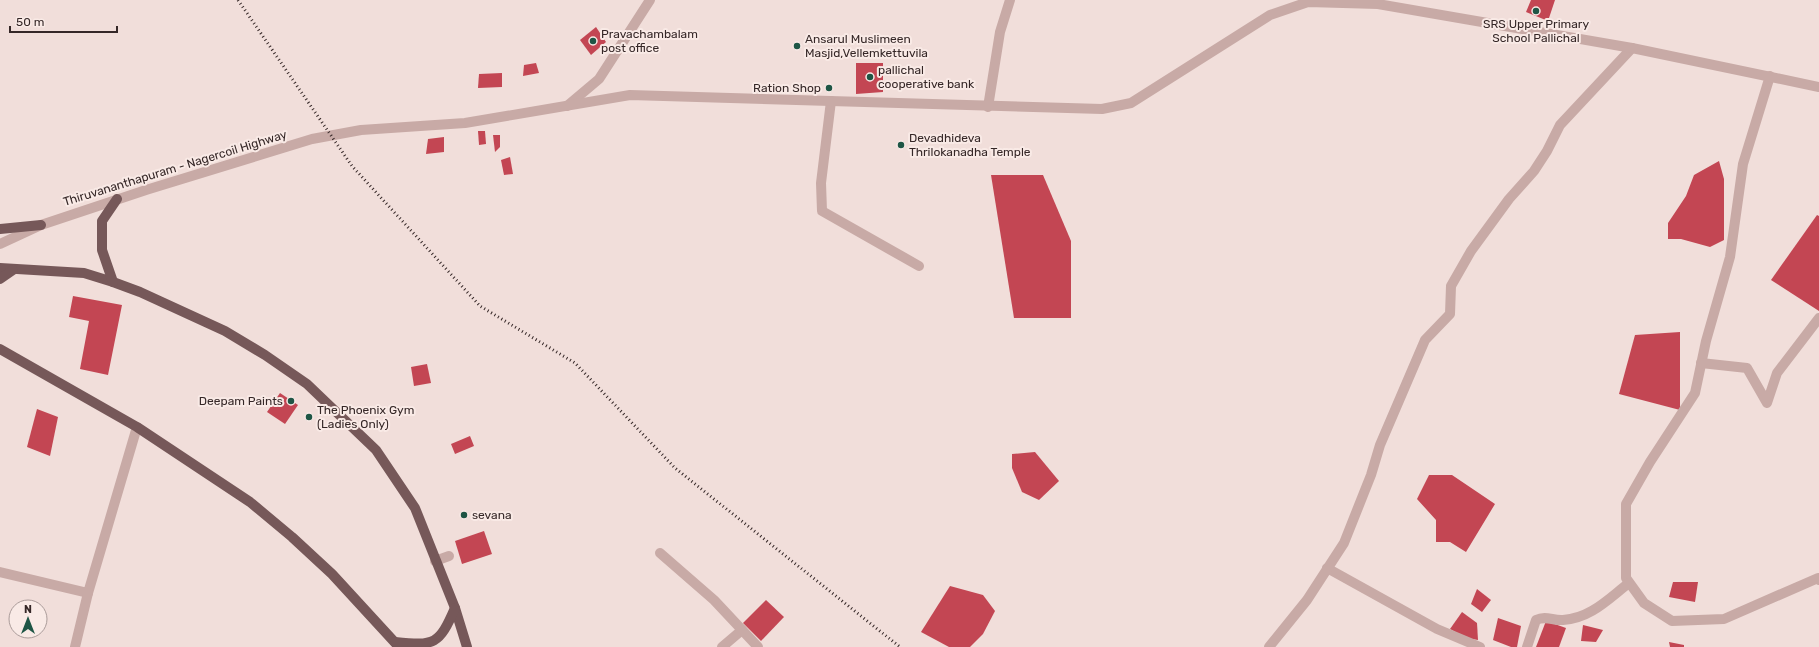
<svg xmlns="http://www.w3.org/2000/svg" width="1819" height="647" font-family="Rubik,sans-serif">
<rect width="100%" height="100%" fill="#f1deda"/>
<!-- building -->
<g fill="#c34653">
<path d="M1531 0H1555L1548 21 1526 12Z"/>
<path d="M596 27 606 42 591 55 580 40Z"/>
<path d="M536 63 539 73 523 76 524 65Z"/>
<path d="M856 63H883V92L856 94Z"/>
<path d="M502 73V87L478 88 479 74Z"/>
<path d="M478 131H485L486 144 479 145Z"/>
<path d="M493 135H500V147L495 152Z"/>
<path d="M444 137V152L426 154 428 139Z"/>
<path d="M510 157 513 174 504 175 501 160Z"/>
<path d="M1719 161 1724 179V240L1710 247 1681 239H1668V223L1686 196 1694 175Z"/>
<path d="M991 175H1043L1071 241V318H1014Z"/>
<path d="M1817 215 1819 216V311L1771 280Z"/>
<path d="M73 296 122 305 108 375 80 369 89 321 69 317Z"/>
<path d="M1680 332V410L1619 394 1635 335Z"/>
<path d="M427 364 431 383 414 386 411 367Z"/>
<path d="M280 393 298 405 285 424 267 412Z"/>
<path d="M37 409 58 417 50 456 27 447Z"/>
<path d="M470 436 474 446 455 454 451 444Z"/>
<path d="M1035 452 1059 481 1039 500 1022 492 1012 468V454Z"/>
<path d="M1429 475H1452L1495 504 1466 552 1450 542H1436V520L1417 499Z"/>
<path d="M484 531 492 554 462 564 455 541Z"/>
<path d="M1673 582H1698L1695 602 1669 597Z"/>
<path d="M950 586 983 595 995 611 983 634 970 647H949L921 632Z"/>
<path d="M1477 589 1491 600 1482 612 1471 604Z"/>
<path d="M766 600 784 617 761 641 743 623Z"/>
<path d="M1462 612 1477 623 1478 640 1466 638 1450 629Z"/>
<path d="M1498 618 1521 626 1517 647H1511L1493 640Z"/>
<path d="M1546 621 1566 628 1559 647H1536Z"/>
<path d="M1583 625 1603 630 1596 642 1581 641Z"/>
<path d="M1669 642 1684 645V647H1670Z"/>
</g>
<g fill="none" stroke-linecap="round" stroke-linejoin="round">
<!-- minor -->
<g stroke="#c8aaa6" stroke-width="10">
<path d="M1770 76 1743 164 1730 257 1706 341 1695 393 1650 462 1626 504V578L1644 603 1672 621 1724 619 1818 578 1819 580"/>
<path d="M831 101 821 183 822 211 919 266"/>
<path d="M567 106 599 79 650 0"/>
<path d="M988 107 1000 32 1010 0"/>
<path d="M1701 363 1747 368 1767 403 1777 373 1819 318"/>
<path d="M660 553 714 600 758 647"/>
<path d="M435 561 449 556"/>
<path d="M1327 568 1437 629 1480 647"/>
<path d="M0 572 88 593 137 427"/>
<path d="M75 647 88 593"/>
<path d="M722 647 742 630"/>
<path d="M1269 647 1307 600 1344 543 1371 475 1380 445 1425 340 1450 314 1451 286 1471 251 1509 199 1534 171 1547 151 1560 125 1632 48"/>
<path d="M1527 647 1536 620C1546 615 1553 621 1563 620 1591 618 1608 599 1629 583"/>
</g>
<!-- tertiary -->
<path stroke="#c8aaa6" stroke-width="10" d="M0 244 41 225 146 190 312 139 361 130 465 123 630 95 1102 109 1131 103 1270 15 1308 2 1378 4 1632 48 1819 87"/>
<!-- primary -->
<g stroke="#765859" stroke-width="10">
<path d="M0 229 41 225"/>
<path d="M0 268 84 273 113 282 140 292 225 331 265 355 307 384 376 450 415 508 455 608 467 647"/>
<path d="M0 279 13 270"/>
<path d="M113 282 102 250V221L117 199"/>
<path d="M0 349 137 427 250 502 292 537 332 574 399 647"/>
<path d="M395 642C435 646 439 645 455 608"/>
</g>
<!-- rail -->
<path stroke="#352727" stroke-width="3" stroke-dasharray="1 3" stroke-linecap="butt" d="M238 0 352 166 480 306 575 363 675 468 900 647"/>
</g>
<!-- markers -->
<g fill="#1e5545" stroke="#f9eae6" stroke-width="1.5">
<circle cx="1536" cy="11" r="4"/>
<circle cx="593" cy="41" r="4"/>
<circle cx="797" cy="46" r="4"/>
<circle cx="870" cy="77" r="4"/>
<circle cx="829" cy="88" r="4"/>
<circle cx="901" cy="145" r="4"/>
<circle cx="291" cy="401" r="4"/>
<circle cx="309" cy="417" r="4"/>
<circle cx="464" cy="515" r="4"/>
</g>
<g text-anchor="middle" stroke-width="4" stroke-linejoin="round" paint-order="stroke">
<!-- poi labels -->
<g font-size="12" fill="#352727" stroke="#f9eae6" text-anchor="start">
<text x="1536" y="28" text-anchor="middle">SRS Upper Primary<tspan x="1536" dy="14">School Pallichal</tspan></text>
<text x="601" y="38">Pravachambalam<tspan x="601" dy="14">post office</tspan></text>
<text x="805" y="43">Ansarul Muslimeen<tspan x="805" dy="14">Masjid,Vellemkettuvila</tspan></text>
<text x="878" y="74">pallichal<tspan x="878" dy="14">cooperative bank</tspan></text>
<text x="821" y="92" text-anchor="end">Ration Shop</text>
<text x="909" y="142">Devadhideva<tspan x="909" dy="14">Thrilokanadha Temple</tspan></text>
<text x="283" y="405" text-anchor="end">Deepam Paints</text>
<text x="317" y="414">The Phoenix Gym<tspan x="317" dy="14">(Ladies Only)</tspan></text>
<text x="472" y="519">sevana</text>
</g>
<!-- street labels -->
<g font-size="12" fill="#352727" stroke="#f9eae6">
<text transform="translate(175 168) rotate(-17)" y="4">Thiruvananthapuram - Nagercoil Highway</text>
</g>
</g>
<!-- north arrow -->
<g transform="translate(28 619)"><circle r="19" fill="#f9eae6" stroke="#ab9c9a"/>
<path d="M0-3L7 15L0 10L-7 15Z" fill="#1e5545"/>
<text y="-6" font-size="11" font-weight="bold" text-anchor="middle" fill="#352727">N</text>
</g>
<!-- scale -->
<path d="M10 26v6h107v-6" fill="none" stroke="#352727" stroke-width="2"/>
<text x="16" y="26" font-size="12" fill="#352727" stroke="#f9eae6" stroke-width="3" paint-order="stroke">50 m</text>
</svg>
